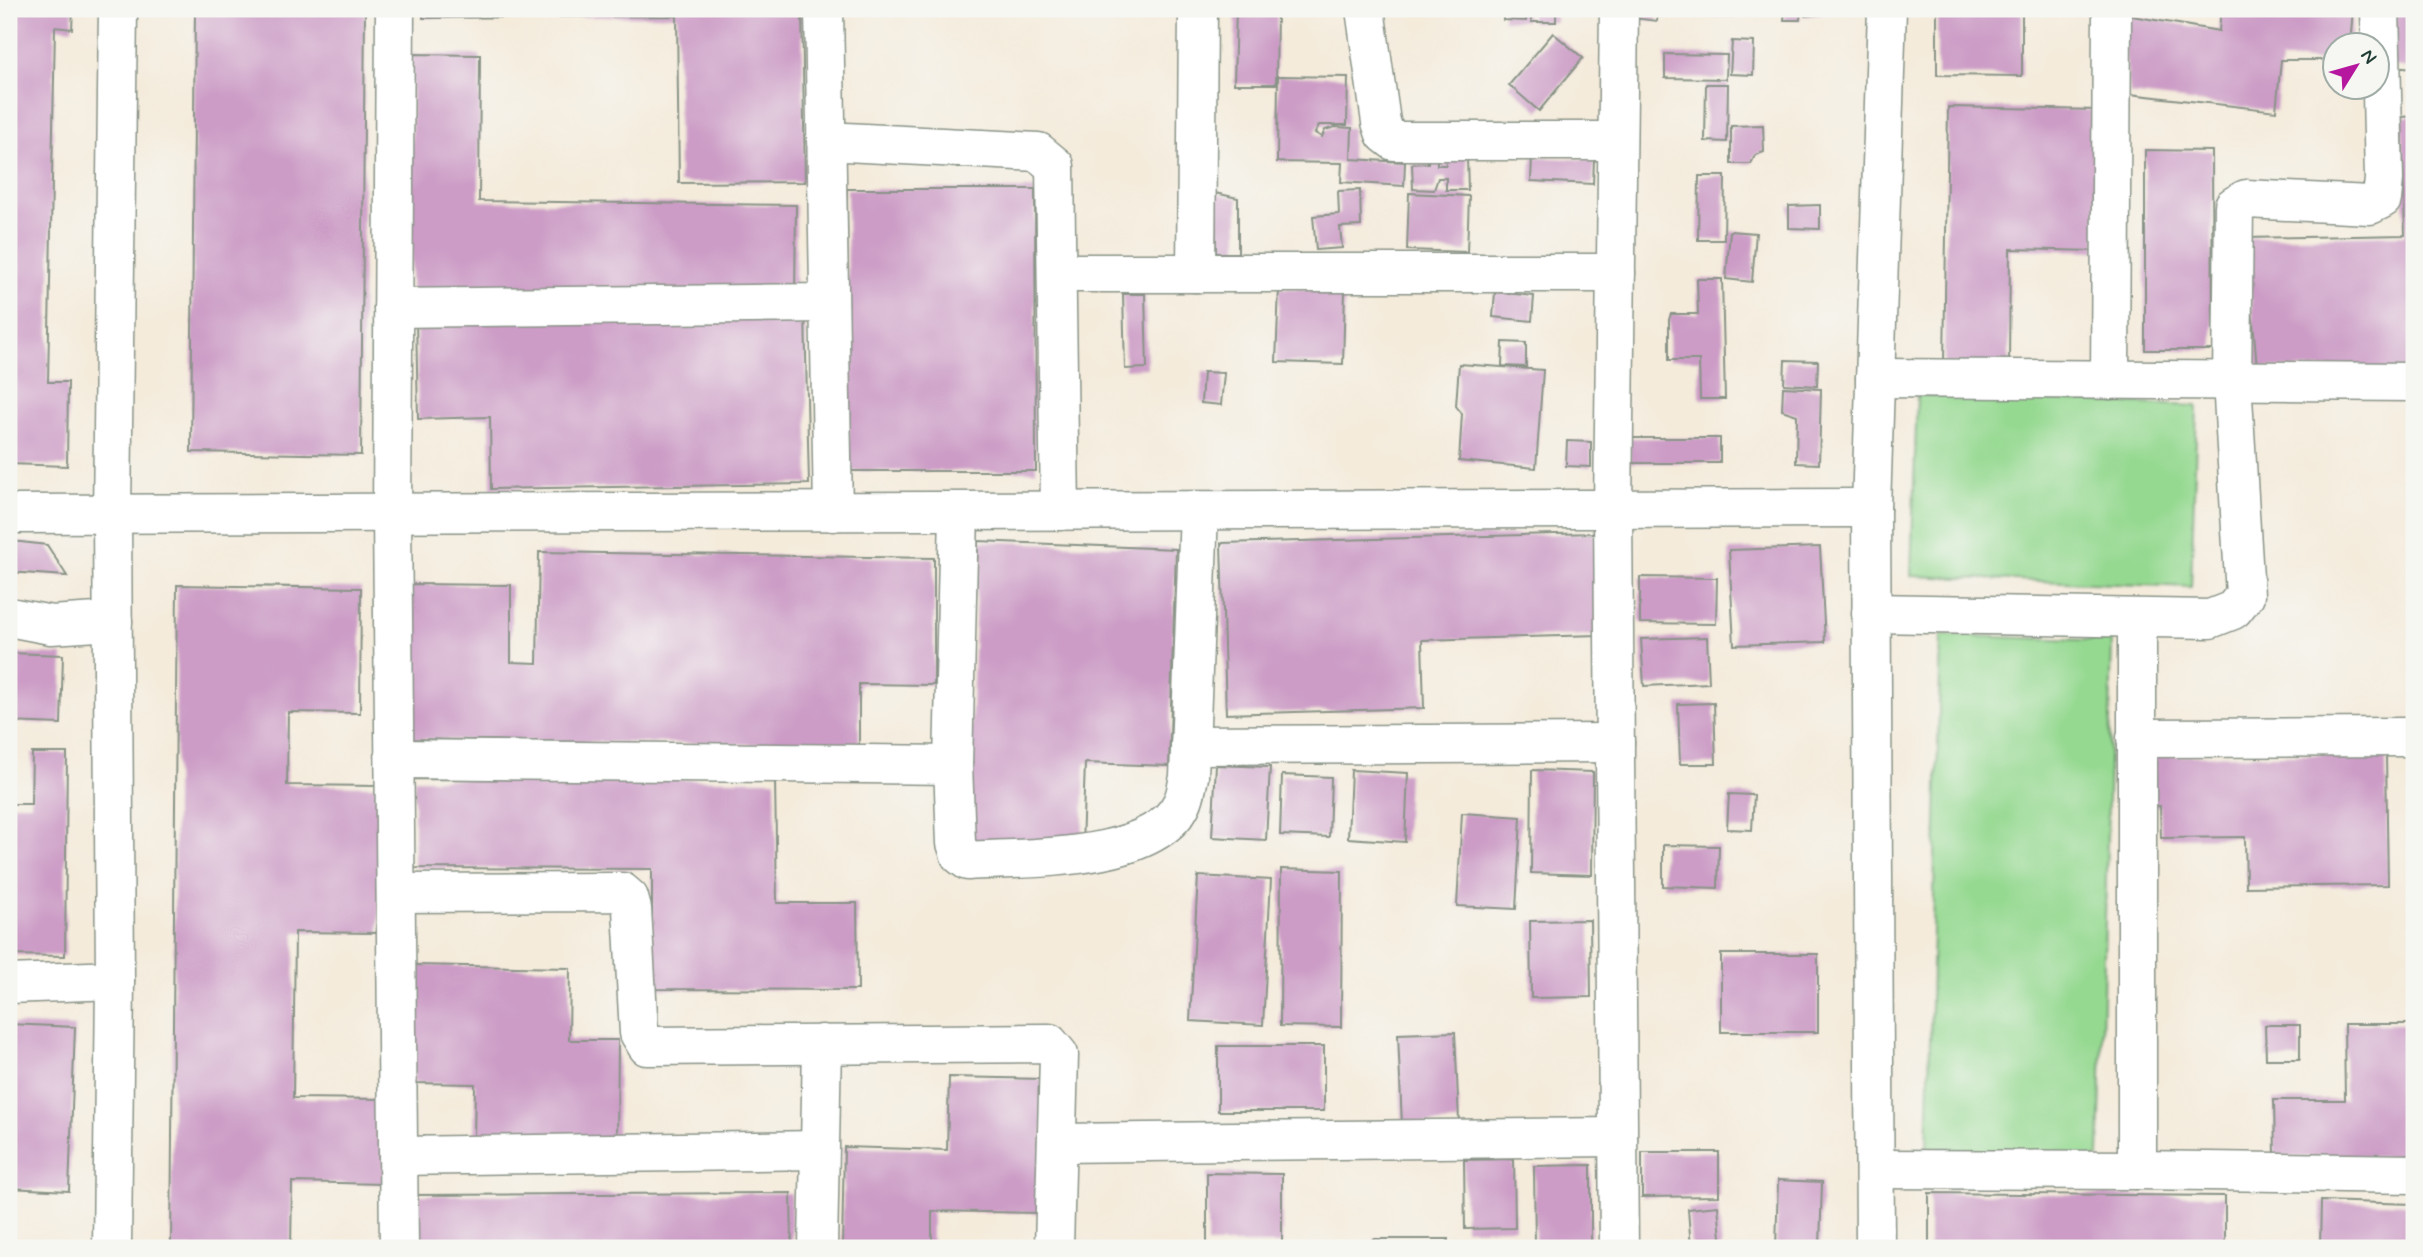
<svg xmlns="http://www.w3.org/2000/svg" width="2423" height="1257" font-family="Mynerve,sans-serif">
<rect width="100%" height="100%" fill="#f6f6f2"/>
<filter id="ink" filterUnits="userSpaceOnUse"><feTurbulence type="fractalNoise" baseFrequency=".0143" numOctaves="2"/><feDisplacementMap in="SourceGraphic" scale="14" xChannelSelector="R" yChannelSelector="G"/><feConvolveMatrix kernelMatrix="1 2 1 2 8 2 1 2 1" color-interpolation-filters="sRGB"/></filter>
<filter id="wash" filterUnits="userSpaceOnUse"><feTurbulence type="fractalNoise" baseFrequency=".00686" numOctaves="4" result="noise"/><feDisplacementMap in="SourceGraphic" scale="28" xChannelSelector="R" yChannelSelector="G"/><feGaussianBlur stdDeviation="1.57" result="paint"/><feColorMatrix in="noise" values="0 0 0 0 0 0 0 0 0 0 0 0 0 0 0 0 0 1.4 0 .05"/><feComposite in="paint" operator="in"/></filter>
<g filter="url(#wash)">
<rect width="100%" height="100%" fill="#f4ebdb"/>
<!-- green -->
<g fill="#95d991" stroke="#5a8b62" stroke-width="2">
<path d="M1917 395 2197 406 2191 587 1911 576Z"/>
<path d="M1941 635 2112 641 2099 1158 1927 1153Z"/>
</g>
<g id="blocks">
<!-- building -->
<g fill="#cc9cc6">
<path d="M9 9H73L72 29 55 27 48 382H68L67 466 9 464Z"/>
<path d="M195 9H365L361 455 191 452Z"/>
<path d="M423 9H802L805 182 679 183 677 16 423 18Z"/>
<path d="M1236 9H1277L1276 84H1234Z"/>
<path d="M1503 9H1527L1526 21 1503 20Z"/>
<rect x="1531" y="9" width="25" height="13"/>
<path d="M1633 9H1658L1657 21 1632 18Z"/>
<path d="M1668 9H1732V17L1668 15Z"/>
<path d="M1785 9H1801L1800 20H1784Z"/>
<path d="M1804 9H1821L1822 14 1805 16Z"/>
<path d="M1937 9H2022V76L1937 75Z"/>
<path d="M2221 9H2353L2350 46H2336V60H2281L2276 111 2130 94 2120 14 2219 31Z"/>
<path d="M2396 9H2414V68L2393 66Z"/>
<path d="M1553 33 1583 58 1539 111 1509 85Z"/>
<path d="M1732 41 1754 42 1753 75 1730 74Z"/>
<path d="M412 54 480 55 479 201 796 205 795 297 411 292Z"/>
<path d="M1665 54 1727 55 1726 79 1665 78Z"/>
<path d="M1278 76 1348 77 1347 125H1319L1315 133 1322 137 1325 130 1335 127 1352 128 1351 159 1405 162 1404 186 1341 182 1342 163 1277 162Z"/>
<path d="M1706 84H1728L1727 142 1705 141Z"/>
<path d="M1948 107 2099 110 2096 251 2010 249 2009 366 1944 364Z"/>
<path d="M2414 116V370L2257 368 2246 238 2405 235 2402 117Z"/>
<path d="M1763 125 1764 152 1755 155 1751 164H1731V126Z"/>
<path d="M1437 149V165H1446L1445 157H1467L1468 190H1446V178H1438L1434 190 1413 189 1412 164 1428 163V150Z"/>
<path d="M2145 150 2212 151 2213 350H2145Z"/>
<path d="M1532 157 1594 160 1593 184 1531 181Z"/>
<path d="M1699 176H1725L1724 240H1698Z"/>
<path d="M847 189H1035L1036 471H849Z"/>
<path d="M1360 190 1361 226 1340 227 1342 248 1316 250 1313 216 1339 214 1338 191Z"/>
<path d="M1215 193 1238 198V253H1216Z"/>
<path d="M1409 193 1469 196 1467 252 1407 250Z"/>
<path d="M1820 205V229L1789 228V206Z"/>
<path d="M1730 231 1756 233 1752 282 1726 279Z"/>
<path d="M1697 279H1722L1725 399H1700L1699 360H1669V320L1671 314H1698Z"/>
<path d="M1279 288 1345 290 1343 364 1276 362Z"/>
<path d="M1495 292 1534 296 1532 321 1493 317Z"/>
<path d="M1123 294H1145L1147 368 1125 369Z"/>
<path d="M805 312 809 484 491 489 490 417 418 419 416 318Z"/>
<path d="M1503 342 1526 343V367L1502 366Z"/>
<path d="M1785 360 1818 361 1817 386 1784 384Z"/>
<path d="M1459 364 1543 370 1536 468 1459 461 1462 414 1456 406Z"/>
<path d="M1203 372 1224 373 1221 405 1201 403Z"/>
<path d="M1783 387 1821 389 1819 464 1796 463 1797 415 1782 410Z"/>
<path d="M1629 438H1720V463H1630Z"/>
<path d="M1567 441 1591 442V467L1566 466Z"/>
<path d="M1595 533 1599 635 1422 640 1424 708 1226 714 1221 543Z"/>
<path d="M12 541 47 545 67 576 9 572Z"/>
<path d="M978 541 1176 549 1169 766 1085 763 1082 846 967 841Z"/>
<path d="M1820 547 1825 642 1734 645 1729 550Z"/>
<path d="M539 552 934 558V685L859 684V746L408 739 409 584 511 585V662L537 663Z"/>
<path d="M1640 577 1717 578 1716 624 1640 623Z"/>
<path d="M177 585 361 588 360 713 288 712 287 785 380 786 379 933 295 932 293 1098 386 1099 385 1184 292 1182 291 1248H171Z"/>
<path d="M1707 637 1709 683 1644 686 1641 639Z"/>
<path d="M9 653 63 655 61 724 9 722Z"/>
<path d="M1714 703 1716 764H1680L1678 704Z"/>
<path d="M32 753H67L65 956 9 955V804H31Z"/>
<path d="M2386 754 2388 885 2246 887 2245 837 2161 838 2160 806H2146L2145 756Z"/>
<path d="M1216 765 1270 767 1266 840 1212 837Z"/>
<path d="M1351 770 1408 773 1405 842 1348 838Z"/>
<path d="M1532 770 1593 772 1592 875 1531 873Z"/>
<path d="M1282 775 1331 777 1329 837 1280 835Z"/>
<path d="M414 779 775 780 777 903H857L858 990 652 989V869L414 868Z"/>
<path d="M1729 794 1754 795 1752 830 1727 829Z"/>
<path d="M1462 813 1521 817 1516 909 1457 906Z"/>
<path d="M1663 845 1719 846 1718 888 1663 886Z"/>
<path d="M1281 869 1342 871 1341 1027 1280 1026Z"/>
<path d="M1198 876 1271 880 1263 1025 1190 1021Z"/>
<path d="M1590 920 1591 997 1531 998 1530 921Z"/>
<rect x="1721" y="954" width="97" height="78"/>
<path d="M414 965 570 968 569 1040H618L617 1144 474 1141 475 1084 413 1083Z"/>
<path d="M9 1024 75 1027 69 1191 9 1188Z"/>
<path d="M2344 1024H2414V1157H2275L2274 1100H2345Z"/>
<path d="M2265 1025H2300V1059H2266Z"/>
<path d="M1455 1032 1459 1122 1402 1125 1398 1034Z"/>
<rect x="1218" y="1046" width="106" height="65"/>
<path d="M949 1077 1044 1079 1042 1213 932 1211V1248H842L844 1147 947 1150Z"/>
<path d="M1642 1152H1719V1196L1642 1197Z"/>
<path d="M1514 1159 1515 1228 1465 1229 1464 1160Z"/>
<path d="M1591 1165V1244H1535L1534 1166Z"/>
<path d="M1207 1173 1282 1174V1244H1207Z"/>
<path d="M1778 1180 1822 1182 1820 1248H1776Z"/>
<path d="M791 1193 792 1248H411L410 1195Z"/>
<path d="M1929 1193 2225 1196V1248H1929Z"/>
<path d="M2321 1201 2413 1204 2412 1248H2320Z"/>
<path d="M1718 1206 1722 1248H1691L1688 1209Z"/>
<path d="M1373 1239H1448V1248H1374Z"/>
</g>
</g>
</g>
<g filter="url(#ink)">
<use href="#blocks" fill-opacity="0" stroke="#8a9488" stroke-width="2"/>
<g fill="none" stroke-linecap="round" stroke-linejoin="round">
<!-- minor casing -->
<g stroke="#8a9488" stroke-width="41">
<g id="minor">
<path d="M395 9 392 514 399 1248"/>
<path d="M824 9 833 512"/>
<path d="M1365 9 1381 122 1385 134 1394 141H1617"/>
<path d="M1619 9 1613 509 1619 1248"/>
<path d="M826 141 1038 152 1055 166 1060 511"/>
<path d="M1057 273H1616"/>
<path d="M1196 273 1198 9"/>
<path d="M393 308 829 303"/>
<path d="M1875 378 2414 382"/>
<path d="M2110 380 2112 9"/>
<path d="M959 512 953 765 956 843 960 855 968 861C1026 857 1154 863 1182 803 1186 795 1187 785 1189 777L1199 511"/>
<path d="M9 514 1871 508"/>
<path d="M1871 613 2210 619 2233 610 2245 595 2232 381 2234 206 2246 199 2370 205 2382 199 2384 179 2380 9"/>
<path d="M9 617 51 625 113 621"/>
<path d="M2136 738 2414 737"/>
<path d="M1190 745 1615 743"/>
<path d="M395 759 953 765"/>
<path d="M396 893 622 892 629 898 632 909 639 1033 647 1046 1049 1043 1059 1055 1054 1248"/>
<path d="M9 984 115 980"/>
<path d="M1057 1143 1618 1137"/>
<path d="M398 1156 818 1150"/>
<path d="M1875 1169 2137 1170V618"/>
<path d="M2137 1170 2414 1174"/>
<path d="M112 1248 115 980 112 515 118 9"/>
<path d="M818 1248 822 1044"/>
<path d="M1875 1248 1871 508 1887 9"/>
</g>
</g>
<!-- minor -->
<use href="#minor" stroke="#fff" stroke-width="38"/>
</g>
</g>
<!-- margin -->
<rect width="2423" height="1257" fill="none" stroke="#f6f6f2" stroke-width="35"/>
<!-- north arrow -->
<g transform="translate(2356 66) rotate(53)"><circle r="33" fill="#f6f6f2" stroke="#a0aca6" stroke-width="2"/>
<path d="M0-5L12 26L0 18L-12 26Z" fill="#b5179e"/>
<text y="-10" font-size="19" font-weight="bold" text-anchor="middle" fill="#1f3d34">N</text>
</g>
</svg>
